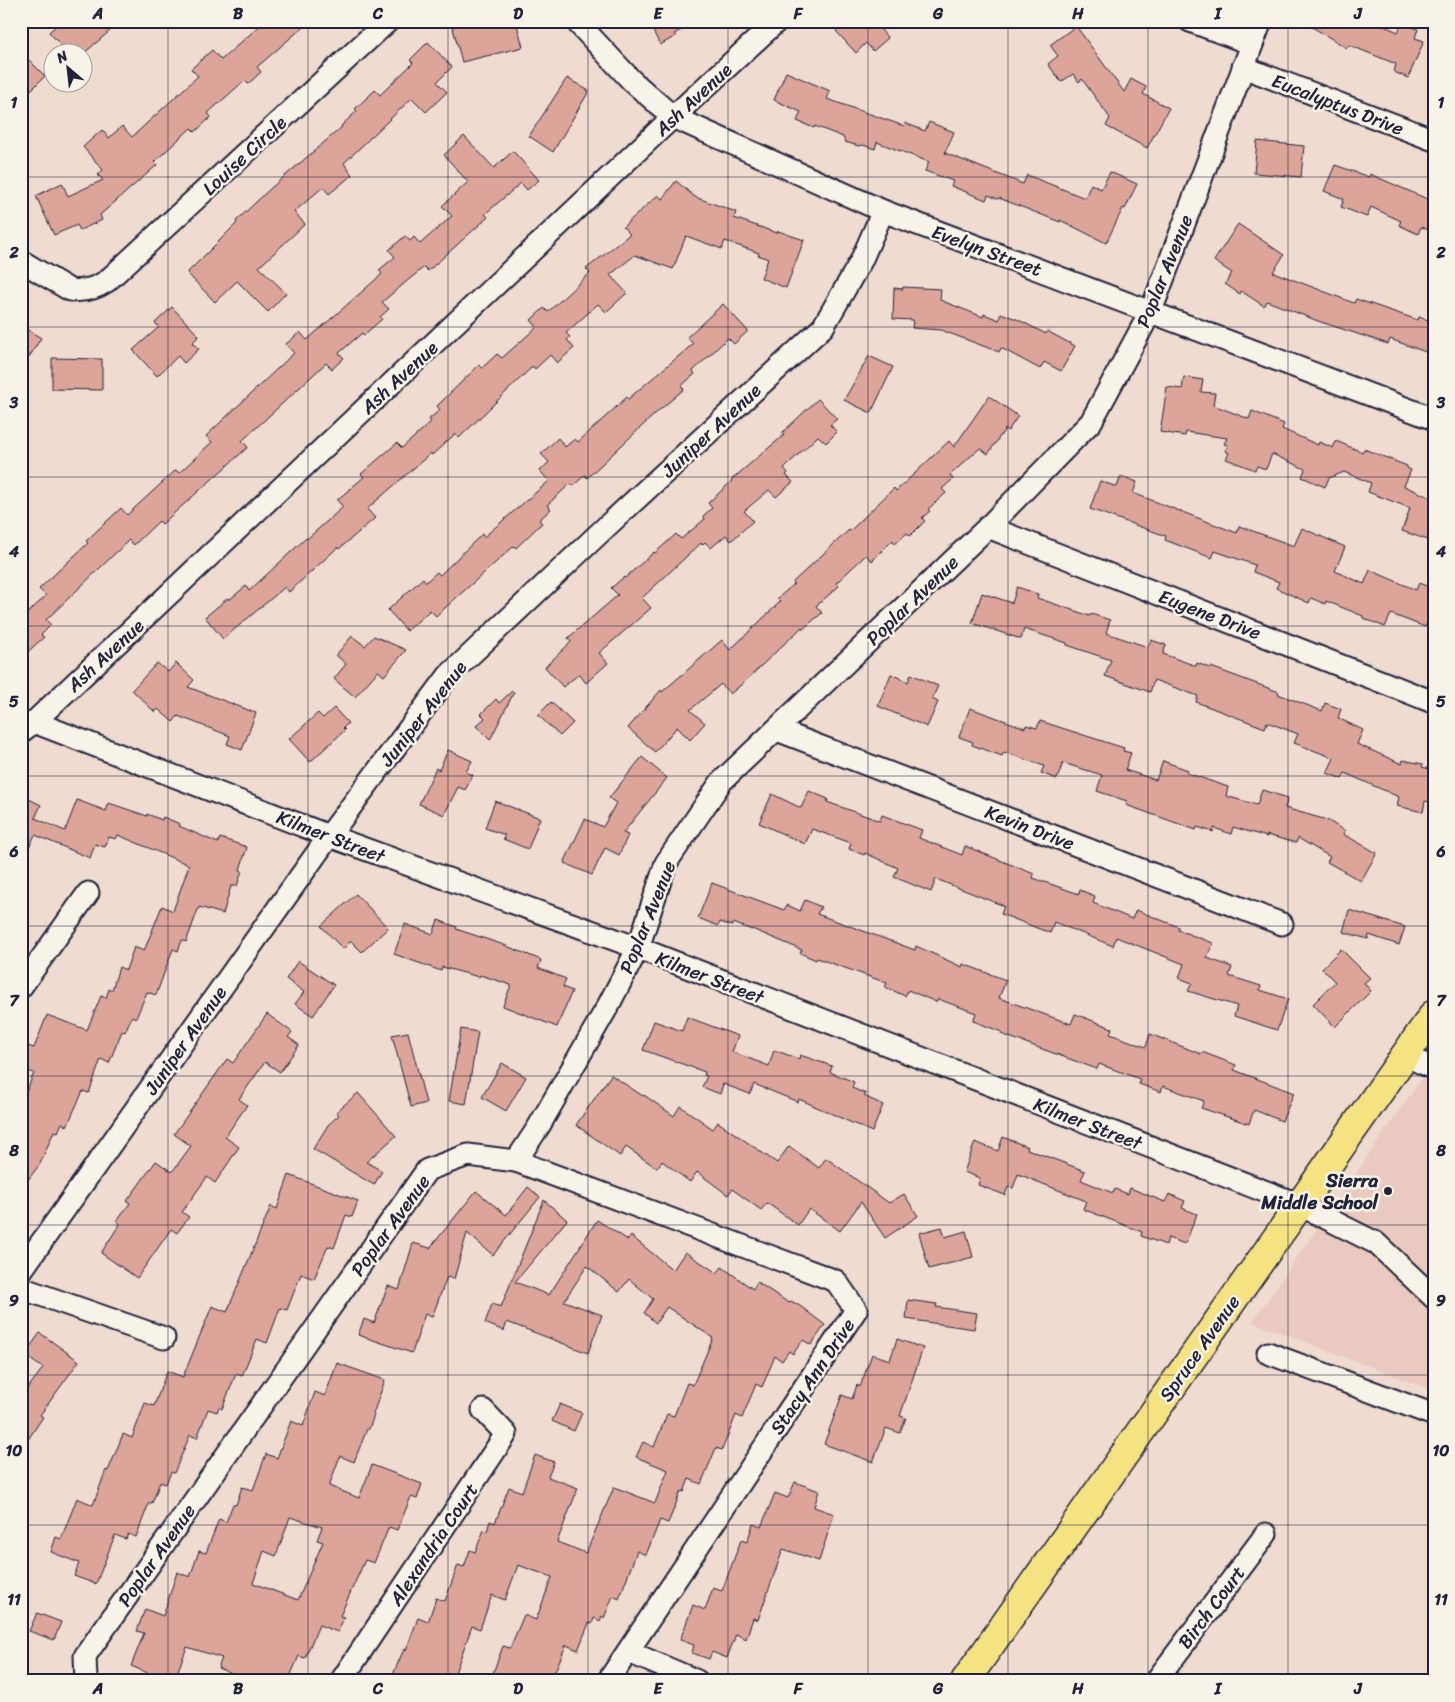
<svg xmlns="http://www.w3.org/2000/svg" width="1455" height="1702" font-family="Sriracha,sans-serif">
<rect width="100%" height="100%" fill="#efdbd0"/>
<filter id="ink" filterUnits="userSpaceOnUse"><feTurbulence type="fractalNoise" baseFrequency=".02" numOctaves="2"/><feDisplacementMap in="SourceGraphic" scale="10" xChannelSelector="R" yChannelSelector="G"/><feConvolveMatrix kernelMatrix="1 2 1 2 8 2 1 2 1" color-interpolation-filters="sRGB"/></filter>
<g filter="url(#ink)">
<!-- built -->
<path fill="#eacac0" d="M1434 1061V1391L1252 1322Z"/>
<!-- building -->
<g fill="#dda499" stroke="#22223b" fill-rule="evenodd">
<path d="M61 21H103L111 30 82 55V50L80 52H67L49 32Z"/>
<path d="M265 21H310L257 67 261 72 248 84 245 80 208 113 211 117 195 132 191 128 154 162 157 165 100 215 102 220 80 230 77 225 54 235 36 196 62 183 68 196 103 180 98 175 103 170 83 147 102 130 109 138 122 126 132 137 198 76 191 69 212 50 221 60Z"/>
<path d="M451 21H516L523 47 462 62Z"/>
<path d="M648 21H698L674 34 676 36 660 45Z"/>
<path d="M846 21H890L881 30 888 38 873 51 866 43 856 53 836 31Z"/>
<path d="M1302 21H1373L1398 32 1402 23 1418 29 1415 38 1424 41 1408 78 1394 72 1396 64 1349 45 1347 48Z"/>
<path d="M1076 26 1124 92 1131 79 1146 87 1143 94 1169 108 1147 148 1106 126 1110 118 1082 79 1079 82 1073 74 1061 82 1048 64 1058 56 1050 45Z"/>
<path d="M428 42 452 67 437 82 447 92 426 112 412 98 344 163 352 175 329 194 323 187 294 212 305 224 259 267 286 293 268 312 237 281 215 302 187 273 237 223 236 221 271 188 342 127 341 126 357 111 355 109 375 90 380 95 413 63 410 60Z"/>
<path d="M21 52 45 76 31 90 30 88 21 96Z"/>
<path d="M786 72 830 91 827 99 904 126 905 123 925 131 929 122 954 132 945 153 1023 184 1027 175 1085 198 1091 184 1101 189 1110 172 1137 184 1125 209 1123 208 1106 243 1060 220V222L999 198 998 199 988 195 986 200 951 186 953 181 925 171 929 162 877 142 875 149 863 145 859 146 845 142 843 137 815 126 814 128 797 121 801 112 774 100Z"/>
<path d="M567 78 589 91 553 152 529 136Z"/>
<path d="M464 136 494 168 513 151 539 180 527 190 521 183 485 214 488 217 428 271 424 267 382 302 389 309 380 317 382 319 364 335 362 333 339 353 344 358 332 369 326 363 242 441 248 447 162 524 159 521 134 545 129 540 46 620 51 625 41 635 44 637 21 658V619L46 596 39 589 88 543 86 541 121 508 127 515 176 470 179 473 212 442 206 436 294 353 286 344 300 332 307 340 382 274 379 270 395 257 389 250 405 236 410 241 414 237 420 244 452 216 442 206 468 182 444 155Z"/>
<path d="M1257 141 1304 146 1301 177 1254 173Z"/>
<path d="M1335 165 1369 177 1370 174 1434 202V232L1421 227 1418 234 1399 225 1401 221 1371 207 1367 217 1341 207 1344 199 1324 191Z"/>
<path d="M676 181 695 197 736 212 734 218 777 233 778 231 804 240 786 288 761 278 768 259 758 255 759 253 725 241 722 249 686 236 673 269 635 255 610 275 627 293 606 312 598 304 566 333 570 337 567 340 574 348 557 363 550 355 535 369 533 366 459 438 455 434 432 455 431 453 367 509 375 518 339 549 338 547 289 592 285 587 223 639 205 617 228 598 229 600 246 586 249 591 306 538 307 539 343 507 337 500 364 477 361 474 397 443 402 448 431 422 429 419 440 410 437 406 479 365 482 368 497 354 502 358 537 327 531 320 544 308 548 312 590 273 586 269 630 234 623 227 658 195 662 199Z"/>
<path d="M1238 224 1284 255 1273 272 1354 303 1356 299 1418 320 1419 317 1434 322V355L1390 339 1388 344 1318 321 1267 301 1264 306 1241 291 1240 294 1225 284 1232 273 1214 261Z"/>
<path d="M903 287 941 289 940 300 983 317 984 314 999 320 1001 313 1019 320 1046 334 1047 331 1075 346 1061 371 1044 362 1040 369 1001 348 999 352 941 330 912 328 913 320 893 319 894 288 903 289Z"/>
<path d="M723 304 748 331 734 344 728 338 693 371 695 374 681 386 684 389 655 414 587 478 585 475 573 486 570 484 547 505 551 509 539 520 542 523 516 548 514 546 436 616 430 610 407 631 388 610 423 578 426 582 437 572 440 575 482 534 484 537 549 481 540 471 549 462 541 454 558 438 565 447 575 439 578 442 627 397 628 399 693 344 687 337Z"/>
<path d="M172 307 199 336 192 343 199 349 184 363 178 356 157 376 133 350 159 327 155 323Z"/>
<path d="M21 326 41 338 21 370Z"/>
<path d="M869 356 893 367 871 413 844 400Z"/>
<path d="M52 358 102 359V390L52 389Z"/>
<path d="M1184 377 1203 380 1201 392 1215 393 1213 405 1249 419 1252 411 1284 424 1282 429 1318 445 1319 442 1333 448 1336 441 1362 452 1364 449 1407 466V468L1411 470 1404 486 1434 499V542L1402 531 1410 508 1368 492 1371 483 1344 472 1329 478 1325 487 1302 477 1305 469 1272 454 1266 469 1257 466 1255 470 1226 459 1229 453 1225 451 1228 445 1224 444 1227 438 1186 432 1185 436 1160 432 1167 387 1182 389Z"/>
<path d="M989 396 1018 416 1008 431 1005 429 988 454 980 448 950 475 953 479 942 489 946 493 928 509 930 511 922 518 925 521 910 536 907 533 895 544 893 540 872 561 866 555 836 583 839 586 816 606 822 613 803 629 802 627 741 685 730 694 721 684 690 710 705 723 690 740 677 727 655 752 628 728 661 690 662 692 722 640 730 650 780 602 777 599 794 584 793 582 849 530 850 531 894 488 896 491 949 441 954 447Z"/>
<path d="M818 399 837 419 830 425 837 432 826 443 818 436 784 468 788 473 786 475 793 482 776 497 769 490 744 511 753 521 731 541 726 535 711 548 705 542 702 545 701 543 642 598 651 608 599 653 608 663 586 683 579 674 563 687 545 667 571 642 568 638 618 595 611 588 624 577 625 578 654 552 655 553 676 534 681 539 705 519 703 516 712 508 708 503 732 481 731 480 784 435 782 433Z"/>
<path d="M1121 476 1137 482 1133 493 1237 533 1239 526 1294 546 1302 528 1345 547 1335 571 1364 584 1370 570 1416 590 1419 583 1434 589V625L1427 623 1425 627 1391 614 1385 627 1363 618V616L1326 601 1325 604 1311 598 1309 603 1276 588 1279 582 1253 572 1255 565 1215 551 1212 558 1165 540 1166 536 1090 509 1100 481 1117 487Z"/>
<path d="M1017 587 1038 594 1037 598 1090 616 1091 614 1110 620 1106 633 1148 647 1151 640 1166 645 1163 654 1196 666 1197 663 1210 668 1211 667 1279 692 1278 694 1322 711 1325 703 1341 709 1338 718 1363 730 1357 744 1402 764 1403 760 1423 764 1422 767 1434 770V803L1425 801 1423 812 1397 806 1399 797 1345 773 1342 779 1327 773 1334 758 1294 743 1298 734 1267 722 1265 728 1196 702 1198 696 1154 680 1150 692 1105 676 1111 660 1067 645V643L1024 629 1021 639 972 623 982 593 1012 603Z"/>
<path d="M352 636 365 646 374 636 406 650 384 676 378 671 355 697 334 679 346 664 336 655Z"/>
<path d="M157 663 168 672 176 663 194 680 188 687 256 713 242 750 227 744 230 736 178 716 173 722 158 709 155 712 132 690Z"/>
<path d="M891 674 908 682 911 674 938 686 932 699 938 702 927 727 878 706Z"/>
<path d="M512 691 514 692 490 740 476 726 485 718 481 714 496 699 499 703Z"/>
<path d="M551 702 573 723 560 736 538 715Z"/>
<path d="M334 708 348 723 343 728 345 730 310 762 289 739 318 713 323 718Z"/>
<path d="M970 708 1025 728 1026 725 1037 728 1040 721 1124 748 1123 751 1131 753 1125 770 1156 780 1163 761 1188 770 1187 773 1228 787 1226 796 1257 805 1262 790 1288 798 1285 808 1327 820 1345 831 1343 834 1377 853 1361 881 1327 862 1330 857 1298 838 1296 843 1267 835V837L1233 827 1231 834 1214 828 1213 832 1197 827 1196 830 1126 805 1127 801 1097 791 1102 775 1063 763 1057 779 1041 773 1044 766 1004 752 1002 756 972 745 973 742 959 737Z"/>
<path d="M448 750 472 761 466 772 473 775 465 790 458 787 444 815 419 804 436 768 439 770Z"/>
<path d="M642 757 667 778 623 833 628 835 619 855 605 848 592 875 564 863 585 819 603 827 616 803 609 798Z"/>
<path d="M809 791 828 799 827 802 880 821 882 815 922 830 919 838 962 855 965 846 1034 874 1033 878 1079 894 1080 890 1095 896 1093 903 1132 919 1136 910 1179 927 1178 930 1213 943 1207 958 1232 967 1229 976 1261 986 1260 990 1288 999 1277 1030 1234 1016 1237 1006 1188 991 1192 983 1179 978 1184 964 1116 937 1113 946 1054 922 1050 933 1001 914 1004 906 936 879 931 892 894 877 898 868 865 853 864 855 849 849 851 843 812 829 805 844 759 823 772 794 801 808Z"/>
<path d="M21 795 41 805 35 818 65 831 77 800 106 811 109 803 147 816V814L162 820 163 817 180 824 179 826 218 843 220 838 247 847 240 870 242 871 237 886H231L223 914 199 907 186 942 182 940 178 951 173 949 156 995 147 992 136 1018 132 1016 125 1032 122 1031 109 1063 101 1059 89 1093 83 1091 67 1126 62 1123 58 1132 54 1131 40 1164 21 1189V1104L34 1073 21 1069V1044L34 1048 47 1015 87 1030 101 996 106 998 109 989 112 990 119 967 126 970 134 947 144 951 162 906 173 911 189 865 118 835 116 839 109 837 105 847 95 844 90 858 35 835 21 863Z"/>
<path d="M495 801 540 818 528 849 503 839 505 835 485 828Z"/>
<path d="M712 883 784 910 787 905 800 911 805 900 821 907 817 914 915 950 916 946 962 967 963 964 1006 980 999 998 1071 1024 1075 1014 1112 1028 1110 1034 1146 1047 1150 1034 1201 1054 1202 1052 1236 1065 1234 1070 1294 1093 1282 1121 1254 1110 1249 1124 1201 1108 1204 1101 1163 1086 1161 1092 1139 1084 1140 1079 1099 1064 1097 1069 1001 1034 1002 1032 973 1021 976 1013 938 999 936 1002 908 990 905 996 885 987 887 983 817 958 816 960 800 953 802 950 752 929V930L733 923 732 926 720 922 718 926 698 918Z"/>
<path d="M356 894 388 928 362 952 351 941 343 949 321 926Z"/>
<path d="M1349 910 1405 927 1399 945 1369 935 1368 939 1343 932Z"/>
<path d="M438 920 457 927 456 929 504 945 541 960 538 968 566 979 563 987 572 991 557 1027 503 1006 511 985 480 975 479 977 442 967 441 971 394 954 405 924 433 934Z"/>
<path d="M1341 949 1370 978 1364 983 1371 991 1335 1027 1313 1004 1335 982 1322 968Z"/>
<path d="M298 961 334 985 313 1016 295 1004 304 992 286 979Z"/>
<path d="M267 1014 292 1032 288 1037 299 1045 280 1072 265 1062 239 1099 247 1105 225 1137 239 1147 215 1183 207 1177 182 1212 189 1217 177 1233 171 1229 137 1278 101 1253 120 1224 117 1221 130 1203 127 1201 156 1161 172 1172 191 1146 174 1134 227 1059 233 1063Z"/>
<path d="M687 1017 738 1036 732 1052 769 1066 774 1050 799 1059 800 1055 832 1066 830 1072 854 1082 852 1088 866 1094 864 1096 883 1105 872 1132 799 1099 798 1102 754 1084 750 1094 723 1084 720 1094 702 1087 707 1076 704 1075 705 1072 643 1050 654 1021 682 1031Z"/>
<path d="M461 1029 478 1032 466 1104 449 1101Z"/>
<path d="M408 1032 426 1103 411 1107 392 1035Z"/>
<path d="M502 1063 526 1077 506 1111 482 1097Z"/>
<path d="M611 1075 643 1096 644 1095 674 1116 680 1106 713 1129 718 1122 777 1163 789 1146 819 1168 826 1158 889 1203 904 1194 918 1216 885 1238 861 1202 840 1231 809 1209 798 1225 767 1203 761 1210 732 1189 728 1195 697 1172 690 1182 662 1161 657 1168 626 1147 620 1156 576 1125Z"/>
<path d="M358 1093 396 1136 366 1162 382 1171 374 1185 313 1149 328 1125 339 1115 336 1112Z"/>
<path d="M1003 1137 1028 1147 1027 1149 1085 1171 1081 1180 1113 1193 1115 1189 1128 1194 1130 1188 1165 1202 1169 1194 1185 1201 1182 1208 1197 1214 1185 1244 1168 1238 1166 1245 1141 1236 1142 1232 1083 1209 1086 1201 1018 1174 1013 1188 1008 1187 1005 1195 978 1185 980 1178 964 1172 975 1142 998 1151Z"/>
<path d="M289 1175 358 1201 352 1217 346 1215 334 1248 328 1246 314 1279 301 1274 287 1310 280 1308 267 1343 257 1339 242 1376 236 1374 222 1409 219 1407 217 1412 208 1409 197 1438 190 1435 174 1473 171 1472 166 1484 160 1482 152 1503H149L136 1537 128 1534 126 1539 115 1535 96 1584 74 1576 79 1563 51 1552 56 1537 61 1539 77 1498 93 1505 106 1470 108 1471 123 1434 132 1438 145 1403 154 1406 167 1371 183 1377 212 1306 227 1312 271 1206 277 1209Z"/>
<path d="M528 1187 540 1197 493 1255 467 1233 454 1279 447 1277 432 1317 425 1314 412 1353 358 1335 364 1319 374 1323 388 1286 399 1290 413 1243 430 1248 476 1191 506 1215Z"/>
<path d="M544 1200 567 1220 515 1282 549 1295 597 1220 628 1240 631 1236 673 1270 685 1252 717 1273 722 1267 753 1289 757 1282 789 1303 791 1301 800 1306 825 1325 811 1345 803 1340 793 1354 789 1351 782 1361 775 1356 762 1387 756 1384 742 1418 736 1415 722 1450 716 1448 701 1484 689 1479 684 1492 681 1491 668 1523 660 1520 646 1555 637 1551 619 1599 613 1596 604 1618 602 1616 600 1621 594 1618 592 1624 589 1623 578 1650 566 1645 551 1681H490L503 1646 510 1648 524 1615 536 1620 552 1577 518 1565 505 1600 492 1595 480 1629 472 1626 452 1681H402L392 1677 404 1649 406 1650 418 1618 428 1622 436 1598 445 1601 458 1565 464 1567 470 1550 475 1552 484 1530 487 1531 490 1521 495 1523 509 1487 522 1492 535 1455 554 1462 548 1477 578 1488 557 1542 586 1553 614 1487 655 1503 668 1470 636 1457 643 1442 654 1447 667 1414 674 1416 687 1383 693 1385 713 1338 667 1307 656 1323 644 1313 653 1299 629 1279 619 1292 587 1266 564 1301 602 1315 588 1353 507 1322 504 1331 485 1323 492 1304 501 1307Z"/>
<path d="M942 1227 945 1237 966 1231 973 1257 929 1269 919 1233Z"/>
<path d="M908 1300 937 1304 936 1307 977 1313 974 1329 906 1319Z"/>
<path d="M40 1333 79 1361 40 1415 43 1417 21 1450V1397L43 1368 24 1355Z"/>
<path d="M897 1339 923 1348 900 1416 906 1418 900 1433 886 1428 873 1462 824 1444 842 1395 852 1399 857 1385 860 1387 872 1354 890 1360Z"/>
<path d="M337 1363 385 1380 373 1414 374 1415 369 1429H367L354 1462 340 1456 329 1486 359 1498 372 1465 422 1484 417 1499 411 1497 397 1530 389 1527 374 1563 365 1560 340 1616 344 1617 338 1632 319 1625 305 1658 299 1656 288 1681H248L218 1668 222 1658 187 1647 174 1681H167L131 1666 144 1633 137 1631 145 1609 163 1616 177 1572 190 1577 199 1551 206 1553 219 1519 226 1522 233 1504 236 1505 242 1487 253 1490 266 1454 277 1458 291 1421 303 1426 315 1392 325 1396ZM290 1517 322 1527 317 1540 323 1542 298 1600 253 1583 264 1551 276 1556Z"/>
<path d="M560 1404 582 1413 574 1431 552 1421Z"/>
<path d="M795 1482 819 1491 814 1507 834 1514 819 1561 783 1549 758 1620 753 1618 746 1639 736 1634 727 1658 712 1652 709 1659 692 1653 694 1645 680 1640 693 1605 705 1610 713 1588 722 1591 741 1540 747 1542 753 1524 761 1527 775 1493 788 1498Z"/>
<path d="M37 1613 61 1622 54 1640 29 1631Z"/>
</g>
<g fill="none" stroke-linecap="round" stroke-linejoin="round">
<!-- minor casing -->
<g stroke="#22223b" stroke-width="25">
<g id="minor">
<path d="M576 21 632 81 673 117 883 211 1434 419"/>
<path d="M1190 21 1252 44"/>
<path d="M1243 67 1434 140"/>
<path d="M21 261 70 290C84 292 95 289 107 281L388 21"/>
<path d="M988 527 1433 702"/>
<path d="M34 722 329 836 638 948 1300 1205 1376 1243 1434 1298"/>
<path d="M777 730 1282 924"/>
<path d="M21 732 34 722 673 117 777 21"/>
<path d="M21 987 88 893"/>
<path d="M1405 1055 1434 1069"/>
<path d="M516 1161 836 1281 856 1310 608 1681"/>
<path d="M21 1271 329 836 449 675 607 526 823 327 861 261 883 211"/>
<path d="M21 1288 164 1338"/>
<path d="M1268 1353 1434 1415"/>
<path d="M629 1652 697 1681"/>
<path d="M86 1681 85 1656 427 1170 468 1155 516 1161 539 1126 608 1006 638 948 666 863 721 782 988 527 1091 422 1151 311 1261 21"/>
<path d="M341 1681 506 1434 483 1410"/>
<path d="M1156 1681 1266 1534"/>
</g>
</g>
<!-- major casing -->
<g stroke="#22223b" stroke-width="31">
<path id="major" d="M965 1681 1434 1014"/>
</g>
<!-- minor -->
<use href="#minor" stroke="#f7f3e8" stroke-width="21"/>
<!-- major -->
<use href="#major" stroke="#f5e382" stroke-width="28"/>
</g>
</g>
<!-- grid -->
<path fill="none" stroke="#22223b" stroke-width="1" stroke-opacity="0.55" d="M168 21V1681M308 21V1681M448 21V1681M588 21V1681M728 21V1681M868 21V1681M1008 21V1681M1148 21V1681M1288 21V1681M21 177H1434M21 327H1434M21 477H1434M21 626H1434M21 776H1434M21 926H1434M21 1076H1434M21 1225H1434M21 1375H1434M21 1525H1434"/>
<!-- markers -->
<circle fill="#22223b" stroke="#f7f3e8" stroke-width="2" cx="1388" cy="1191" r="5"/>
<g text-anchor="middle" stroke-width="5" stroke-linejoin="round" paint-order="stroke">
<!-- street labels -->
<g font-size="19" fill="#22223b" stroke="#f7f3e8">
<text transform="translate(693 99) rotate(-43)" y="7">Ash Avenue</text>
<text transform="translate(1338 104) rotate(21)" y="7">Eucalyptus Drive</text>
<text transform="translate(244 155) rotate(-43)" y="7">Louise Circle</text>
<text transform="translate(987 250) rotate(20)" y="7">Evelyn Street</text>
<text transform="translate(1164 271) rotate(-68)" y="7">Poplar Avenue</text>
<text transform="translate(399 377) rotate(-43)" y="7">Ash Avenue</text>
<text transform="translate(711 430) rotate(-43)" y="7">Juniper Avenue</text>
<text transform="translate(912 600) rotate(-44)" y="7">Poplar Avenue</text>
<text transform="translate(1210 614) rotate(21)" y="7">Eugene Drive</text>
<text transform="translate(105 655) rotate(-43)" y="7">Ash Avenue</text>
<text transform="translate(423 713) rotate(-52)" y="7">Juniper Avenue</text>
<text transform="translate(1030 827) rotate(21)" y="7">Kevin Drive</text>
<text transform="translate(331 836) rotate(21)" y="7">Kilmer Street</text>
<text transform="translate(647 917) rotate(-68)" y="7">Poplar Avenue</text>
<text transform="translate(710 977) rotate(21)" y="7">Kilmer Street</text>
<text transform="translate(185 1040) rotate(-55)" y="7">Juniper Avenue</text>
<text transform="translate(1088 1123) rotate(21)" y="7">Kilmer Street</text>
<text transform="translate(390 1225) rotate(-54)" y="7">Poplar Avenue</text>
<text transform="translate(1199 1348) rotate(-55)" y="7">Spruce Avenue</text>
<text transform="translate(812 1376) rotate(-56)" y="7">Stacy Ann Drive</text>
<text transform="translate(433 1544) rotate(-56)" y="7">Alexandria Court</text>
<text transform="translate(156 1555) rotate(-55)" y="7">Poplar Avenue</text>
<text transform="translate(1211 1607) rotate(-53)" y="7">Birch Court</text>
</g>
<!-- poi labels -->
<g font-size="19" font-weight="bold" fill="#22223b" stroke="#f7f3e8" text-anchor="end">
<text x="1378" y="1187">Sierra<tspan x="1378" dy="22">Middle School</tspan></text>
</g>
</g>
<!-- margin -->
<rect width="1455" height="1702" fill="none" stroke="#f7f3e8" stroke-width="55"/>
<!-- north arrow -->
<g transform="translate(68 68) rotate(332)"><circle r="24" fill="#f7f3e8" stroke="#a29fa3"/>
<path d="M0-4L9 19L0 12L-9 19Z" fill="#22223b"/>
<text y="-8" font-size="14" font-weight="bold" text-anchor="middle" fill="#22223b">N</text>
</g>
<rect x="28" y="28" width="1400" height="1646" fill="none" stroke="#22223b" stroke-width="2"/>
<g font-size="16" text-anchor="middle" font-weight="bold" fill="#22223b">
<text x="98" y="19">A</text>
<text x="238" y="19">B</text>
<text x="378" y="19">C</text>
<text x="518" y="19">D</text>
<text x="658" y="19">E</text>
<text x="798" y="19">F</text>
<text x="938" y="19">G</text>
<text x="1078" y="19">H</text>
<text x="1218" y="19">I</text>
<text x="1358" y="19">J</text>
<text x="14" y="108">1</text>
<text x="1441" y="108">1</text>
<text x="14" y="258">2</text>
<text x="1441" y="258">2</text>
<text x="14" y="408">3</text>
<text x="1441" y="408">3</text>
<text x="14" y="557">4</text>
<text x="1441" y="557">4</text>
<text x="14" y="707">5</text>
<text x="1441" y="707">5</text>
<text x="14" y="857">6</text>
<text x="1441" y="857">6</text>
<text x="14" y="1006">7</text>
<text x="1441" y="1006">7</text>
<text x="14" y="1156">8</text>
<text x="1441" y="1156">8</text>
<text x="14" y="1306">9</text>
<text x="1441" y="1306">9</text>
<text x="14" y="1456">10</text>
<text x="1441" y="1456">10</text>
<text x="14" y="1605">11</text>
<text x="1441" y="1605">11</text>
<text x="98" y="1694">A</text>
<text x="238" y="1694">B</text>
<text x="378" y="1694">C</text>
<text x="518" y="1694">D</text>
<text x="658" y="1694">E</text>
<text x="798" y="1694">F</text>
<text x="938" y="1694">G</text>
<text x="1078" y="1694">H</text>
<text x="1218" y="1694">I</text>
<text x="1358" y="1694">J</text>
</g>
</svg>
